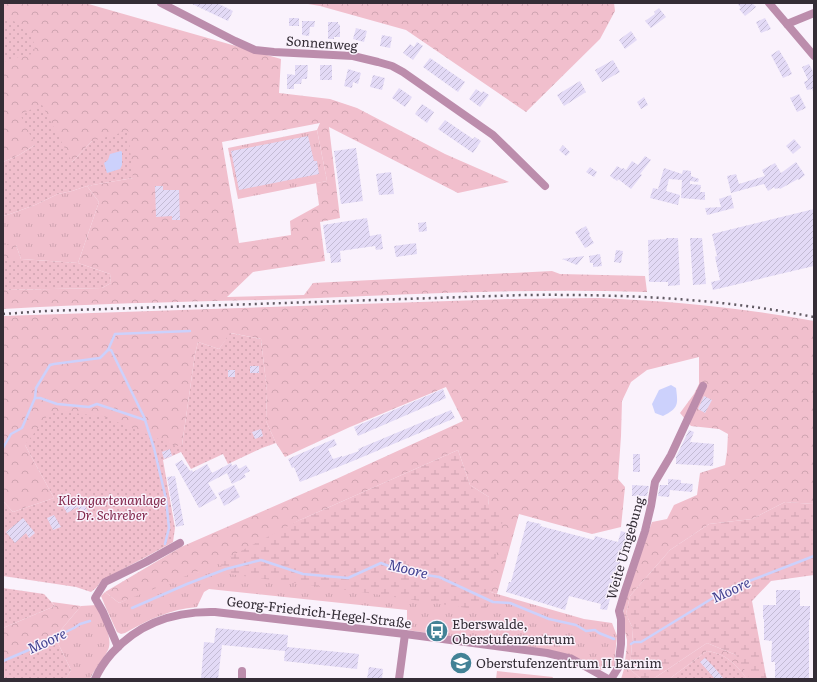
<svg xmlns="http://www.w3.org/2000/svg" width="817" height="682" font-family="Literata,serif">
<defs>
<pattern id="grass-tufts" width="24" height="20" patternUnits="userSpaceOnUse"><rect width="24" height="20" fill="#f1bfcd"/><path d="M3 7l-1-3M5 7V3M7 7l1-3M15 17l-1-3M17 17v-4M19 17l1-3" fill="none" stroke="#cfa4b1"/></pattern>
<pattern id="forest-crowns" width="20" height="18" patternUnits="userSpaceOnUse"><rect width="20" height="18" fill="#f1bfcd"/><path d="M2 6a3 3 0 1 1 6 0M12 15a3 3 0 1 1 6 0" fill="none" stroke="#cfa4b1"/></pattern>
<pattern id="wetland-marsh" width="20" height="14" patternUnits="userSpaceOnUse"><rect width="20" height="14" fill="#f1bfcd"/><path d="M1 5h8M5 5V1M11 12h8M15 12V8" fill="none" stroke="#cfa4b1"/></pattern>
<pattern id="park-dots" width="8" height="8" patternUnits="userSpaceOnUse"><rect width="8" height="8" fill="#f1bfcd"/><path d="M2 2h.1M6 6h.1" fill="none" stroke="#cfa4b1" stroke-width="1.8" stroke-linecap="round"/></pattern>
<pattern id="building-hatch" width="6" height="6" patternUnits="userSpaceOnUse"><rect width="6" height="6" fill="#e3daf6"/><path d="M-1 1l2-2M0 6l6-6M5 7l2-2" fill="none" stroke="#c3bbd4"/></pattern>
</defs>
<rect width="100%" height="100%" fill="#faf2fc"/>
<!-- grass -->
<g fill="url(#grass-tufts)">
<path d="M317 130 327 181 238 199 228 148Z"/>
<path d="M87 186 99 202 78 263 21 259 16 245H3V216L10 214 35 205 58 194 72 191Z"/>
<path d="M470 485 489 497 482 589 497 594 584 619 612 623 617 636 614 666 601 670 575 657 554 651 407 630V610L209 589 204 592 197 607C170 609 148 620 125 633L121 634 117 632 106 608 101 596 105 592 119 603 300 520Z"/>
<path d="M97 605C101 616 114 639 108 650 103 660 95 668 90 679H66L71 670 55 637 81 606Z"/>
</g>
<!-- forest -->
<g fill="url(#forest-crowns)" fill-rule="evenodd">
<path d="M3 3H85L281 59 279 93 330 99 357 108 445 154 509 182 458 193 329 127 340 218 320 222 325 261 253 272 227 297 304 295 313 283 552 271 560 274 645 276 647 292C529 288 412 294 294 299 197 302 100 303 3 309V290L102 288 111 283 110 274 78 263 99 202 87 186 133 178 92 141 72 162 35 145 19 155 3 162ZM320 123 317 130 327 181 316 183 319 205 290 221 291 235 239 243 222 142Z"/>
<path d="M302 3H614L615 11 600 39 526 112 406 30 320 6Z"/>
<path d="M3 245H16L21 259H3Z"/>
<path d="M599 298C671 301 743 308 814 321V504L785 502 752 519 709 524 670 550 630 596 626 614 633 629 630 669 641 679H621L624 669 627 645V640L622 619 627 592 652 522 667 519 674 505 697 495 700 473 725 465 727 452 728 434 719 429 691 426 680 413 694 394 699 384V357L647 370 631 382 622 401 621 436 618 479 625 487 621 527 592 534 519 514 497 594 482 589 489 497 470 485 458 450 300 520 218 563 119 603 105 592 181 547 334 480 463 421 446 387 350 427 285 457 276 443 266 421 267 391 261 339 231 333 219 349 198 342 195 354 182 445 176 447 25 445 54 498 13 512 3 501V316L512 299Z"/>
<path d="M52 602 81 606 55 637 31 649 3 661V628L55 606Z"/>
<path d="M707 643 736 655 767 679H747C737 665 725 653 707 651L669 679H653Z"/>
</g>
<!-- wetland -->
<g fill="url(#wetland-marsh)">
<path d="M458 450 470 485 485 501 503 519 486 611 361 592 229 574 218 563 300 520Z"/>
<path d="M785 502 814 504V575L771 581 752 601 766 676 767 679H750L736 655 707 643 653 679H641L630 669 633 629 626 614 630 596 670 550 709 524 752 519Z"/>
</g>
<!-- park -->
<g fill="url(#park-dots)">
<path d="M3 16 8 18 26 28 35 45 34 54 25 55 3 62Z"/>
<path d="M42 105 72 162 92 141 128 131 133 178 87 186 72 191 58 194 35 205 10 214 3 216V162L19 155 35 145 20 114Z"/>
<path d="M3 259H21L78 263 110 274 111 283 102 288 3 290Z"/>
<path d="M230 333 261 339 267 391 266 421 276 443 262 448 228 464 223 454 191 469 181 452 163 460 175 528 173 542 144 558 102 580 96 588 91 592 76 587 3 576V501L13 512 54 498 25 445 51 411 102 416 176 446 182 445 195 354 198 342 219 349Z"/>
<path d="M3 588 44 594 55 606 3 628Z"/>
<path d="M55 637 71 670 66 679H3V661L31 649Z"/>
<path d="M707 651C725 653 737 665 747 679H669Z"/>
</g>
<!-- pitch -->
<path fill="#f1bfcd" d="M497 671 553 677 552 679H496Z"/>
<!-- water -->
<g fill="#ccd1fc">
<path d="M121 151 122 152V165L120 169 107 173 104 163 108 160 110 154Z"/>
<path d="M671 385 676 388C678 404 679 408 663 416L655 413 652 404 659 390Z"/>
</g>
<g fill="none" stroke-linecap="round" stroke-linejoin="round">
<!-- stream -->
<g stroke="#ccd1fc" stroke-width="2.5">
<path d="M108 350H111L145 419"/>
<path d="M35 398H40L57 404 89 407 97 404 145 420 154 448 166 499 169 528 165 544"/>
<path d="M3 448 11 434 22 428 35 398 36 388 50 365 54 364 100 358 108 350 115 334 190 331"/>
<path d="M132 608 187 584 226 569 261 560 303 574 348 578 381 563 401 571 439 577 493 602 510 603 549 619 576 625 586 631 595 630 599 633 614 639"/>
<path d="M631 644 634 642H641L726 590 814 556"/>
<path d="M3 661 31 649 74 628 80 624 90 621"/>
</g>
</g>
<!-- building -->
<g fill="url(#building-hatch)">
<path d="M190 3H217L233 11 228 21Z"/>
<path d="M737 3H752L756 7 745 16 739 9 741 8Z"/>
<path d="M659 8 666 17 651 28 645 21 655 14 654 12Z"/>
<rect x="289" y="18" width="10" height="8"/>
<path d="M765 18 771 29 761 33 756 22Z"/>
<path d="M302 21H315L314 27H310L309 36 302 35Z"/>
<path d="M328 22H338V24L340 25V37H334V39H328Z"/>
<path d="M356 28 367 31 364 42 353 39Z"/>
<path d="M631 31 637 40 625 49 619 40Z"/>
<path d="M382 35 392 37 390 48 380 46Z"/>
<path d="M417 42 423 46 413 60 403 53 410 44 414 47Z"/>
<path d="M779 50 787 63 792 74 783 78 771 55Z"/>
<path d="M430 58 465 82 458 92 423 67Z"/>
<path d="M613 60 620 72 602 82 595 70Z"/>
<path d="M809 64 814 73V94L812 89 807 90 804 82 808 80 802 67Z"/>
<path d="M295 65H308L307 79H302L301 84H294V89H287V74L295 75Z"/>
<rect x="320" y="65" width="12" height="15"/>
<path d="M348 69 361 73 358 84 353 82 352 88 344 86Z"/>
<path d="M373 75 385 78 382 90 370 87Z"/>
<path d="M580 81 586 92 564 106 557 95Z"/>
<path d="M399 88 412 97 405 107 392 98Z"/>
<path d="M476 89 482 93 483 91 489 95 480 107 469 99Z"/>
<path d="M799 94 806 108 797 112 790 98Z"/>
<path d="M644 97 648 105 641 109 637 102Z"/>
<path d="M422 104 434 112 427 123 415 114Z"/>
<path d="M445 120 473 139 475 137 481 141 473 153 438 129Z"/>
<path d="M308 136 314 161H317L319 174 239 190 231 151Z"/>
<path d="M794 139 801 147 793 154 786 146Z"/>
<path d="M563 145 570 152 566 156 559 150Z"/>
<path d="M356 148 363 201 341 204 334 151Z"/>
<path d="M645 156 651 160 640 174 642 175 631 189 618 179 617 181 610 176 617 166 622 169 623 168 626 170 632 161 638 165Z"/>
<path d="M796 162 805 175 799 180 798 179 780 189 779 188 775 189 774 187 768 191 764 184 731 193 727 176 736 174 739 184 765 176 762 170 775 163 781 173Z"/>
<path d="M590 167 597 172 594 177 586 172Z"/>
<path d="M664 168 682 174 683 170 691 171V176L699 179 698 182 690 181V184L701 185 700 192H705V200L681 198 682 180 669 179 666 191 680 195 678 205 650 198 653 188 658 189Z"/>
<path d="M391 172 394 194 379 195 376 174Z"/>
<path d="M155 186H163V190H179L180 220H172V216L156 217Z"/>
<path d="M731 195 734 208 707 215 705 208 721 207 719 199Z"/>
<path d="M814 209V266L713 290 711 282 720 280 715 257 717 256 712 234Z"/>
<path d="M367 218 370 236 381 234 383 249 376 250 375 246 340 251 341 262 331 263 330 253H327L323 225Z"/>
<path d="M426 222 427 231 419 232 418 223Z"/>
<path d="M586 226 590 234 589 235 594 243 585 248 575 232Z"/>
<path d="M666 238H678L680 285 668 286V282H649L648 240 666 239Z"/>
<path d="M690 238H702L706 284 693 285Z"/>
<path d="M416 243 417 254 396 257 394 246Z"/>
<path d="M616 250 623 251 621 263 614 262Z"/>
<path d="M600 254 602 266 593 267V263H590L589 256Z"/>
<path d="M584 256 577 265 562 259Z"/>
<rect x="250" y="366" width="9" height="7"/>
<rect x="228" y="370" width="7" height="7"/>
<path d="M443 389 446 398 358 436 354 427Z"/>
<path d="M704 396 712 400 705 413 698 409Z"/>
<path d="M451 410 455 418 353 461 300 482 294 467 292 468 288 459 334 439 337 445 328 449 333 459 342 456V457L359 451 358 449Z"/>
<path d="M261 429 263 436 255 439 252 432Z"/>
<path d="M689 430 694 432 690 442 714 444 713 466 676 464V457Z"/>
<path d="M170 449 172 456 164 459 162 452Z"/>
<rect x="633" y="454" width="7" height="18"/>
<path d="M182 460 185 465H186L190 471 192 470 193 472 207 464 212 473 231 463 232 466 236 464 239 469 246 465 250 471 244 474 246 477 232 484 227 473 208 483 217 498 199 508 175 464Z"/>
<path d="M175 476 184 525 176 527 167 477Z"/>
<path d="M668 479 681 480V483L693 484 692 492 670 490 669 497 658 496 660 485H668Z"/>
<path d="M234 485 240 497 224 506 218 493Z"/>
<path d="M632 485 649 486 647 496H632Z"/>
<path d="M67 494 71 502 81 496 90 516 82 519 78 507 67 513 59 499Z"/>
<path d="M54 515 61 527 53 530 47 518Z"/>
<path d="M23 518 35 533 29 538 26 533 15 543 6 532Z"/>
<path d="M527 521 541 524 540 526 594 540 595 536 618 542 621 531 628 533 607 610 600 609 601 604 569 596 565 610 506 592 509 582H511Z"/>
<path d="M776 590H800V606H810V620H809V679H775V662H771L772 641 764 640V619H763V605H776Z"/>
<path d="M216 628 288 635 287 647 359 654 357 669 284 661 285 651 222 645 218 679H201L204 642 214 643Z"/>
<path d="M705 658 713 666 724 679H715L700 662Z"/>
<path d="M369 667 383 669 382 679H367Z"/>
</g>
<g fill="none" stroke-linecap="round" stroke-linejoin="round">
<!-- minor -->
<g stroke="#bc8dac" stroke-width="8">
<path d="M161 3 235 41 255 50 274 52 353 56 378 62 392 66 403 72 493 135 545 186"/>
<path d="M769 3 814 56"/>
<path d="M787 24 814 13"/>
<path d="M118 647 103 612 95 598 105 582 146 562 180 543"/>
<path d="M95 679C99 670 105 661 112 653 140 622 175 611 215 612L405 634 547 653 572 659 608 679"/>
<path d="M242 679V671"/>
<path d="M399 679 405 634"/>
<path d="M611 679 618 668 621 644V619L619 611 625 591 645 531 651 506 655 482 671 455 703 386"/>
</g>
<!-- rail -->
<path stroke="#605962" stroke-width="2.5" stroke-dasharray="2 4" stroke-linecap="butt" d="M3 314 45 311 524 295C622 294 717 298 814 317"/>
</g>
<!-- icons -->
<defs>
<g id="bus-disc" transform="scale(1.15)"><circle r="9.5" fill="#428296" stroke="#faf2fc"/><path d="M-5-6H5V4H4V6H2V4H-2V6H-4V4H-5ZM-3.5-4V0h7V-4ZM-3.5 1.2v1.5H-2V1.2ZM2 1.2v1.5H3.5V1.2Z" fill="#fff"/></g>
<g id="school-disc" transform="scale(1.15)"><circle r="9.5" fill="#428296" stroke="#faf2fc"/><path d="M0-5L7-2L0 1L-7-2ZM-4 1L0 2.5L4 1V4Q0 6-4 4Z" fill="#fff"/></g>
</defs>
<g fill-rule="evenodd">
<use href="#bus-disc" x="437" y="631"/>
<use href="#school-disc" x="461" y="663"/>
</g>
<g text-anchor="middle" stroke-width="3" stroke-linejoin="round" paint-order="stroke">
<!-- street labels -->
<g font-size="13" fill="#342d36" stroke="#faf2fc">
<text transform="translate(322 43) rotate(4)" y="5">Sonnenweg</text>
<text transform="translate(625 548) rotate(-74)" y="5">Weite Umgebung</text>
<text transform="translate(319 612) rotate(7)" y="5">Georg-Friedrich-Hegel-Straße</text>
</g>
<!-- park labels -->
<g font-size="13" font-style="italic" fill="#81274b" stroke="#faf2fc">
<text x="112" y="505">Kleingartenanlage<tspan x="112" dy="15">Dr. Schreber</tspan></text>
</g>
<!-- poi labels -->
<g font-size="13" fill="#342d36" stroke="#faf2fc" text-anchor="start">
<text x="452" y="629">Eberswalde,<tspan x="452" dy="15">Oberstufenzentrum</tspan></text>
<text x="476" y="668">Oberstufenzentrum II Barnim</text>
</g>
<!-- water labels -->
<g font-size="14" font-style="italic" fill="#424191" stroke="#faf2fc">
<text transform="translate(408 569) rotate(14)" y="5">Moore</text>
<text transform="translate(731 590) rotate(-25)" y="5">Moore</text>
<text transform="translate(47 641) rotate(-25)" y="5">Moore</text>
</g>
</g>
<!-- border -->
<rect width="817" height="682" fill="none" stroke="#342d36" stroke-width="8"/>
</svg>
